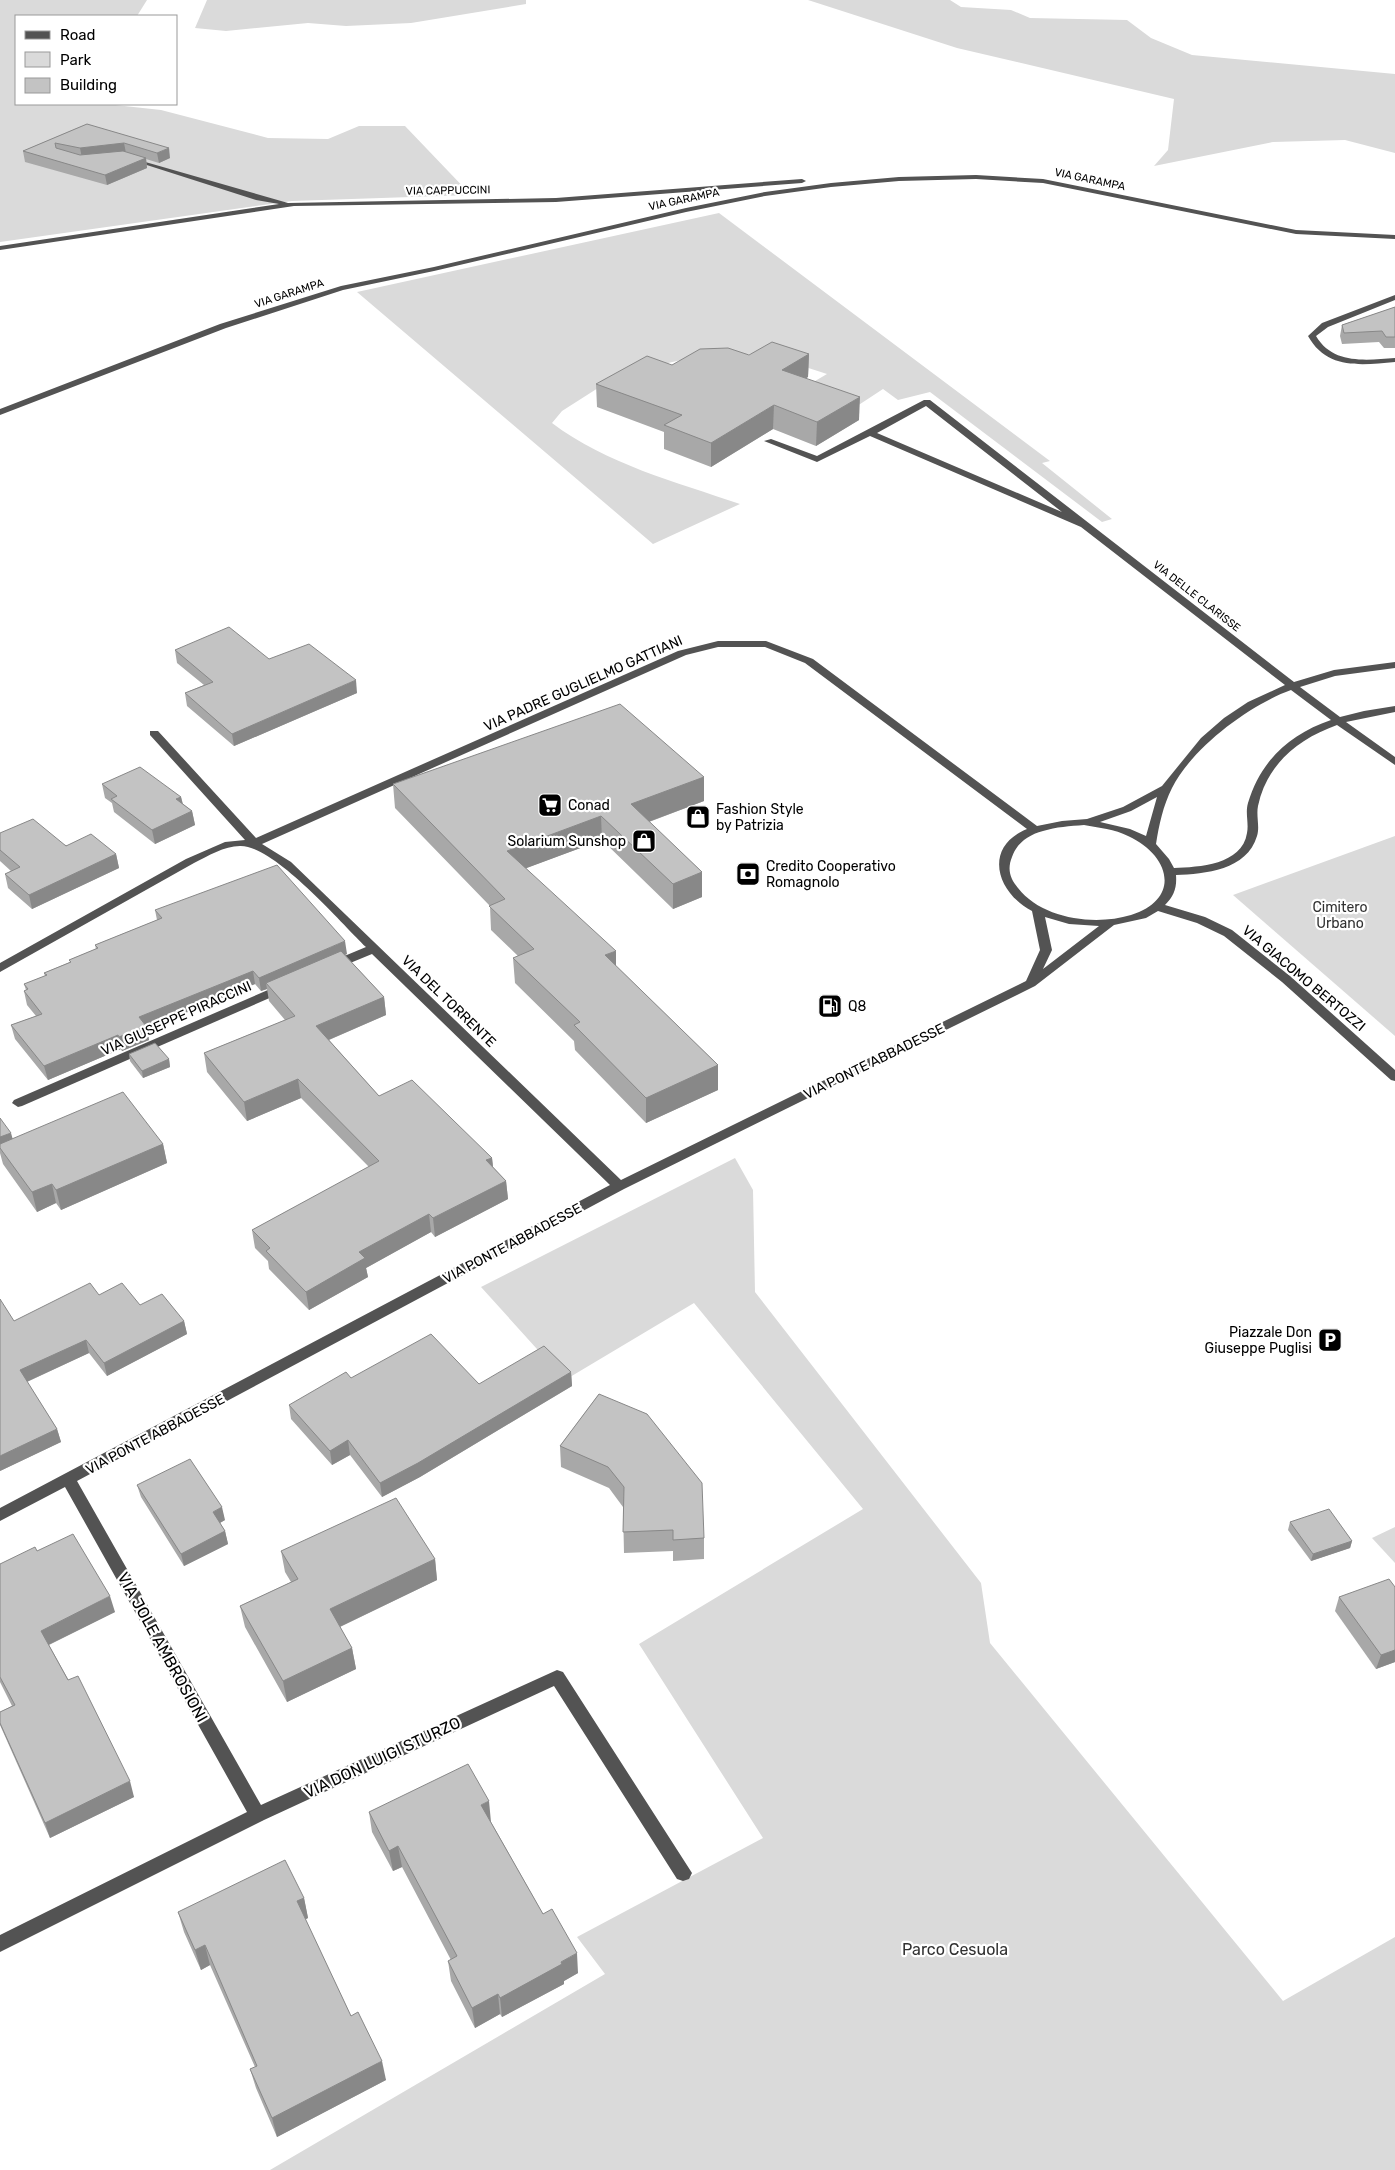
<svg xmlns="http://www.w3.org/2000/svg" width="1395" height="2170" font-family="Rubik,sans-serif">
<rect width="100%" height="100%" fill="#fff"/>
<!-- green -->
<g fill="#dadada">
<path d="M0 0H147L137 16H16V104H106L161 110 268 138 328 139 359 126H405L471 195 292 201 0 242Z"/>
<path d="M207 0H526V4L411 23 346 26 308 23 226 31 195 28Z"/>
<path d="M808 0H950L961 7 1011 10 1030 18 1127 20 1151 38 1192 55 1395 74V153L1345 140 1273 142 1154 166 1168 150 1174 99 957 48Z"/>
<path d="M719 213 1050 461 1042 463 1112 519 1102 522 930 392 898 400 883 389 848 412 793 394 827 374 762 353 690 358 620 374 562 411 552 423C606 464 676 482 740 504L653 544 357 292Z"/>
<path d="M1395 836V1036L1233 895Z"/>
<path d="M735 1158 753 1190 755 1292 981 1583 990 1643 1283 2001 1395 1937V2170H270L605 1974 577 1937 763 1838 639 1644 863 1509 694 1303 565 1380 481 1287Z"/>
<path d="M1395 1527V1563L1372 1538Z"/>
</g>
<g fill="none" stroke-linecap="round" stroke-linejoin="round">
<!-- minor -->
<g fill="#535353" fill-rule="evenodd">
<path d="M128 157 288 203 556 198 802 179 806 181 802 183 556 202 294 206 0 250V246L279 204 256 200 128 159Z"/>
<path d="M976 175 1043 179 1296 230 1395 235V239L1296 234 1043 183 976 179 899 181 831 187 765 196 686 212 434 271 343 290 226 328 0 415V409L220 324 341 286 434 267 686 208 765 192 831 183 899 177Z"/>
<path d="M1395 295V300L1328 327 1316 336C1333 365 1367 360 1395 358V362C1361 365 1327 370 1308 336L1322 323Z"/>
<path d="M924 400H930L1294 682 1334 670 1395 662V668L1335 676 1300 687 1340 717 1364 711 1395 706V712L1346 722 1395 757V765L1337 725C1298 739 1267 764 1258 806 1256 816 1260 827 1257 836 1247 870 1205 874 1176 875 1177 888 1174 896 1165 905L1205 917 1232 930 1290 976 1395 1070V1081L1391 1080 1282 982 1224 936 1197 923 1158 911 1146 918 1114 925 1035 986 624 1189 77 1481 261 1805 557 1670 563 1672 692 1873 689 1879 683 1881 677 1879 554 1686 264 1820 0 1952V1935L247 1812 65 1487 0 1521V1508L610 1185 372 954 338 968H330L328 965 330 962 366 947C341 923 274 845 240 846 224 846 208 856 194 863L0 972V963L186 859 225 842 245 840 150 735V731H158L256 838 678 651 718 641H766L813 659 1037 826 1062 821 1087 819 1123 807 1162 786 1201 738 1224 718 1248 702 1285 685 1081 527 870 436 817 462 764 441 771 439 817 456ZM926 406 1062 512 877 433ZM718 647H765L805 663 1027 829C983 847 996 892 1032 911L1040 950 1026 981 621 1180 291 862 262 844 686 655ZM1291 690 1331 720C1290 734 1261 760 1248 803 1245 813 1249 823 1247 833 1242 865 1199 867 1174 868L1169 859 1156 844C1159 825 1163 806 1172 788 1192 748 1249 705 1291 690ZM1157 797 1146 836 1130 829 1100 822 1131 811ZM1084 825C1099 828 1115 829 1128 836 1170 855 1182 899 1131 915 1095 926 1042 919 1018 888 1010 879 1007 869 1012 857 1017 843 1028 835 1043 831 1056 827 1070 826 1084 825ZM1045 917 1069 924 1099 926 1043 969 1052 950Z"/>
<path d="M284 983 288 984 290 987 288 990 22 1106 18 1107 12 1103 14 1100Z"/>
</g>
</g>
<!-- wall -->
<g fill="#a8a8a8">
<path d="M87 124 170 158 159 163 146 159 147 168 107 185 25 162 23 151Z"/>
<path d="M1395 307V348H1384L1379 342 1342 344 1340 336 1342 325Z"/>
<path d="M809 354 808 377 806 378 859 420 816 446 773 429 711 467 664 449V432L597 407 596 384 672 365 749 355Z"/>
<path d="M175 650 269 659 357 693 234 746 187 706 185 693 204 685 177 663Z"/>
<path d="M704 777V801L649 822 702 872V897L673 909 602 840 526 868 616 966 718 1065V1090L646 1123 575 1050 574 1041 515 983 513 958 518 956 491 930 490 906 395 808 393 784Z"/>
<path d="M102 784 181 797 183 804 192 811 195 825 155 844 114 812 112 803 105 798Z"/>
<path d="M0 833 116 854 119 868 32 909 8 888 5 874 11 871 0 861Z"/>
<path d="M155 910 347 954 345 955 384 997 386 1015 329 1040 379 1096 492 1158 493 1167 506 1181 508 1199 435 1237 431 1232 366 1268 368 1277 309 1310 269 1269 268 1261 255 1248 252 1230 369 1167 301 1098 247 1121 207 1072 204 1053 285 1020 269 1001 267 989 261 991 255 984 147 1029 149 1040 122 1051 121 1049 48 1080 15 1039 11 1025 36 1016 27 1005 24 991 26 990 24 984 45 976 44 973 70 962 69 960 96 949 95 945 157 920Z"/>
<path d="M129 1054 169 1059 170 1067 143 1078 130 1061Z"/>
<path d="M0 1118 12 1139 163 1144 167 1163 61 1210 56 1203 37 1212 3 1164 0 1153Z"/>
<path d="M99 1295 140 1305 184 1321 187 1334 107 1376 89 1353 27 1382 57 1429 61 1442 0 1471 14 1321Z"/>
<path d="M571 1372 572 1386 420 1477 382 1497 350 1455 332 1465 291 1419 289 1405 479 1384Z"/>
<path d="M599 1394 704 1538V1559L673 1561V1551L624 1553 623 1507 609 1488 561 1467 560 1446Z"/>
<path d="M137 1485 225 1520 220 1523 225 1531 228 1544 184 1566 141 1497Z"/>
<path d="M1290 1522 1352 1541 1350 1548 1311 1561 1288 1530Z"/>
<path d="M37 1551 115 1612 49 1645 134 1797 50 1838 0 1725V1712L12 1706 0 1682V1564Z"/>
<path d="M281 1551 435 1559 437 1580 340 1627 352 1648 356 1669 287 1702 245 1627 240 1606 291 1582 285 1572Z"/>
<path d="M1395 1587V1662L1376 1669 1335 1611 1339 1597Z"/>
<path d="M369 1812 491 1822 543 1914 578 1973 564 1981V1984L502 2017 500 2014 475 2028 451 1981 448 1961 451 1960 402 1867 393 1871 372 1832Z"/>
<path d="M304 1898 308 1918 305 1919 351 2016 386 2080 277 2137 256 2088 250 2069 255 2067 210 1965 201 1970 184 1932 178 1912Z"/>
</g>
<!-- shaded-wall -->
<g fill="#888">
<path d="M124 143 126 153 82 158 80 148Z"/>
<path d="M169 148 170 158 159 163 157 153Z"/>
<path d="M146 158 147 168 107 185 105 175Z"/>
<path d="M809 354 808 377 781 393 782 370Z"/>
<path d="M860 397 859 420 816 446 817 422Z"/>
<path d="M774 405 773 429 711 467V443Z"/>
<path d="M356 680 357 693 234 746 232 734Z"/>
<path d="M704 777V801L632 828 631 804Z"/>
<path d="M181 797 184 810 176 799Z"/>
<path d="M192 811 195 825 155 844 152 830Z"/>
<path d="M601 816 602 840 508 875 507 851Z"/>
<path d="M116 854 119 868 32 909 29 895Z"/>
<path d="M702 872V897L673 909V884Z"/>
<path d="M345 941 347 954 270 987 266 983 267 989 261 991 259 978Z"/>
<path d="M616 951V975L605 955Z"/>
<path d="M253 971 255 984 147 1029 149 1040 122 1051 119 1037 139 1017Z"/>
<path d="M384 997 386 1015 319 1044 316 1026Z"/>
<path d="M118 1035 121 1049 48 1080 44 1066Z"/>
<path d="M169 1059 170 1067 143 1078 142 1071Z"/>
<path d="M718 1065V1090L646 1123V1098Z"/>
<path d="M298 1079 301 1098 247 1121 244 1102Z"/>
<path d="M11 1133 13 1140 0 1145V1137Z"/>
<path d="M163 1144 167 1163 61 1210 56 1190Z"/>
<path d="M492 1158 494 1176 486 1160Z"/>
<path d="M506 1181 508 1199 435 1237 433 1218Z"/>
<path d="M52 1184 56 1203 37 1212 32 1192Z"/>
<path d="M429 1214 431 1232 366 1268 368 1277 309 1310 306 1292 359 1252Z"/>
<path d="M184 1321 187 1334 107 1376 104 1363Z"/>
<path d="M86 1340 89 1353 24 1383 20 1370Z"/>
<path d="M571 1372 572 1386 420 1477 382 1497 380 1483Z"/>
<path d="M57 1429 61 1442 0 1471V1456Z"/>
<path d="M348 1440 350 1455 332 1465 330 1451Z"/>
<path d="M222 1507 225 1520 216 1525 213 1512Z"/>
<path d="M225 1531 228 1544 184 1566 181 1554Z"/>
<path d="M1352 1541 1350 1548 1311 1561 1313 1554Z"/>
<path d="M435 1559 437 1580 333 1630 330 1609Z"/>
<path d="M110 1596 115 1612 46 1646 41 1631Z"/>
<path d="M352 1648 356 1669 287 1702 283 1681Z"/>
<path d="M1395 1650V1662L1376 1669 1381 1655Z"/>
<path d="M130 1781 134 1797 50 1838 45 1823Z"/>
<path d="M489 1801 491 1822 483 1826 481 1805Z"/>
<path d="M398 1846 402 1867 393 1871 389 1851Z"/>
<path d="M304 1898 308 1918 301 1922 297 1901Z"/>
<path d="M205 1945 210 1965 201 1970 195 1950Z"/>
<path d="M577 1953 578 1973 564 1981V1984L502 2017 500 1998Z"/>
<path d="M498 1994 500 2014 475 2028 472 2008Z"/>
<path d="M382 2061 386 2080 277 2137 272 2118Z"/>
</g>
<!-- building -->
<g fill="#c3c3c3" stroke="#888">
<path d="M87 124 169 148 157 153 124 143 80 148 55 143 56 148 80 155 123 151 146 158 105 175 23 151Z"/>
<path d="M1395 307V337H1386L1382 331 1344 333 1342 325Z"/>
<path d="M772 342 809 354 782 370 860 397 817 422 774 405 711 443 664 425 682 415 596 384 647 356 672 365 700 349 728 348 749 355Z"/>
<path d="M229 627 269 659 309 644 356 680 232 734 185 693 213 682 175 650Z"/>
<path d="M620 704 704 777 631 804 702 872 673 884 601 816 507 851 616 951 605 955 718 1065 646 1098 574 1025 580 1022 513 958 534 949 489 906 505 899 393 784Z"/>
<path d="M140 767 181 797 176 799 192 811 152 830 111 799 117 796 102 784Z"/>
<path d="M33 819 66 846 91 834 116 854 29 895 5 874 20 867 0 850V833Z"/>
<path d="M277 865 345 941 259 978 253 971 139 1017 146 1026 119 1037 118 1035 44 1066 11 1025 42 1014 24 991 28 989 24 984 47 975 44 973 71 962 69 960 98 948 95 945 162 918 155 910Z"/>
<path d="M341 951 384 997 316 1026 379 1096 412 1080 492 1158 486 1160 506 1181 433 1218 429 1214 359 1252 365 1258 306 1292 266 1251 270 1248 252 1230 379 1161 298 1079 244 1102 204 1053 295 1016 266 983Z"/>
<path d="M155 1043 169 1059 142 1071 129 1054Z"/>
<path d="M123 1092 163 1144 56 1190 52 1184 32 1192 0 1148V1144Z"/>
<path d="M0 1118 11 1133 0 1137Z"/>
<path d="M90 1283 99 1295 122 1283 140 1305 162 1294 184 1321 104 1363 86 1340 20 1370 57 1429 0 1456V1299L14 1321Z"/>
<path d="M431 1334 479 1384 544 1346 571 1372 418 1463 380 1483 348 1440 330 1451 289 1405 346 1372 351 1378Z"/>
<path d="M599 1394 647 1414 702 1483 704 1538 673 1540V1530L623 1532 624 1487 608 1467 560 1446Z"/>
<path d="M190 1459 222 1507 213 1512 225 1531 181 1554 137 1485Z"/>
<path d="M396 1498 435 1559 330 1609 352 1648 283 1681 240 1606 298 1579 281 1551Z"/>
<path d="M1329 1509 1352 1541 1313 1554 1290 1522Z"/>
<path d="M73 1534 110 1596 41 1631 68 1680 78 1676 130 1781 45 1823 0 1723V1712L15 1705 0 1677V1564L35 1547 37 1551Z"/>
<path d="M1389 1579 1395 1587V1650L1381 1655 1339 1597Z"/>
<path d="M468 1764 489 1801 481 1805 543 1914 552 1909 577 1953 561 1962 562 1964 500 1998 498 1994 472 2008 448 1961 457 1956 398 1846 389 1851 369 1812Z"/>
<path d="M285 1860 304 1898 297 1901 351 2016 358 2012 382 2061 272 2118 250 2069 257 2066 205 1945 195 1950 178 1912Z"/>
</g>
<!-- icons -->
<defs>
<g id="supermarket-square" transform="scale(1.25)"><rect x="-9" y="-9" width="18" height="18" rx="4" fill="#000" stroke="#fff"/><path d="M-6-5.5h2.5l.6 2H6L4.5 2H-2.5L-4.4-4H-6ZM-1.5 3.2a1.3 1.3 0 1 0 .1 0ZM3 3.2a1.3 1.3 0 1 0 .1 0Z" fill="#fff"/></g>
<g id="shop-square" transform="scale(1.25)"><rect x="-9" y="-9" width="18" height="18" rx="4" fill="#000" stroke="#fff"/><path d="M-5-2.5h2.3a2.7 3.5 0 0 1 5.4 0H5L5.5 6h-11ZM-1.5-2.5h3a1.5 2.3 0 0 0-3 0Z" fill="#fff"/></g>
<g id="bank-square" transform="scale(1.25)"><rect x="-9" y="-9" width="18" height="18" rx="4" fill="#000" stroke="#fff"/><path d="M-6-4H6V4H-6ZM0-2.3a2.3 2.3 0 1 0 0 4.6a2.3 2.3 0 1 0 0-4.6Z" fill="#fff"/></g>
<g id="fuel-square" transform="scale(1.25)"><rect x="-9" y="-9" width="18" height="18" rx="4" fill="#000" stroke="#fff"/><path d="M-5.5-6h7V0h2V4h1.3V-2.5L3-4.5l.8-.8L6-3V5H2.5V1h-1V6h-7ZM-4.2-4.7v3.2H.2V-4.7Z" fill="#fff"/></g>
<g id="parking-square" transform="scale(1.25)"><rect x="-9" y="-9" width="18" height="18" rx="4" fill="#000" stroke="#fff"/><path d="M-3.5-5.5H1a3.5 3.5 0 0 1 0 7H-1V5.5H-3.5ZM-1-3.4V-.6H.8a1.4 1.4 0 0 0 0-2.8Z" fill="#fff"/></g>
</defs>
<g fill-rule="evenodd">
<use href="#supermarket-square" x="550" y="805"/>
<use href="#shop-square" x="698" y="817"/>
<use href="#shop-square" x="644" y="841"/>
<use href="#bank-square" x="748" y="874"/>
<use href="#fuel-square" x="830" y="1006"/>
<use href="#parking-square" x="1330" y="1340"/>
</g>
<g text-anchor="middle" stroke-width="4.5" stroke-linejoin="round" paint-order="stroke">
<!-- far-street labels -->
<g font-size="11" fill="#000" stroke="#fff">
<text transform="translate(1090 179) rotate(12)" y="4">VIA GARAMPA</text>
<text transform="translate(448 190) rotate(-1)" y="4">VIA CAPPUCCINI</text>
<text transform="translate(684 199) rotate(-12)" y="4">VIA GARAMPA</text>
<text transform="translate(289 293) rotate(-18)" y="4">VIA GARAMPA</text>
<text transform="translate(1197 596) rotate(38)" y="4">VIA DELLE CLARISSE</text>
</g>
<!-- street labels -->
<g font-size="14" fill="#000" stroke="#fff">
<text transform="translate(583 683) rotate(-24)" y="5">VIA PADRE GUGLIELMO GATTIANI</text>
<text transform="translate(1304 978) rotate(40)" y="5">VIA GIACOMO BERTOZZI</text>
<text transform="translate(449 1001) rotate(44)" y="5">VIA DEL TORRENTE</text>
<text transform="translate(176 1018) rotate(-24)" y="5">VIA GIUSEPPE PIRACCINI</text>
<text transform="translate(874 1061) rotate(-26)" y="5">VIA PONTE ABBADESSE</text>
<text transform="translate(512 1243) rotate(-28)" y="5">VIA PONTE ABBADESSE</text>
<text transform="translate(155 1434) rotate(-28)" y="5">VIA PONTE ABBADESSE</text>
</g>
<!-- poi labels -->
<g font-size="14" fill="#000" stroke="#fff" text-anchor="start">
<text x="568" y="810">Conad</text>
<text x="716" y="814">Fashion Style<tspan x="716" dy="16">by Patrizia</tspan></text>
<text x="626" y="846" text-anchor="end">Solarium Sunshop</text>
<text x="766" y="871">Credito Cooperativo<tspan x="766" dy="16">Romagnolo</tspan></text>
<text x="848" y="1011">Q8</text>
<text x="1312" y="1337" text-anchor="end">Piazzale Don<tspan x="1312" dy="16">Giuseppe Puglisi</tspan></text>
</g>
<!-- park labels -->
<g font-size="14" fill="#313131" stroke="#fff">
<text x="1340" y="912">Cimitero<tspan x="1340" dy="16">Urbano</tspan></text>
</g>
<!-- near-street labels -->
<g font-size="16" fill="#000" stroke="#fff">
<text transform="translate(163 1647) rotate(61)" y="6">VIA JOLE AMBROSIONI</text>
<text transform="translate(382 1757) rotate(-25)" y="6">VIA DON LUIGI STURZO</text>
</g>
<!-- near-park labels -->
<g font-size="16" fill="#313131" stroke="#fff">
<text x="955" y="1955">Parco Cesuola</text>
</g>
</g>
<!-- legend -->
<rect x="15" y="15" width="162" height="90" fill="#ffffff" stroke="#999999"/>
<rect x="25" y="31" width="25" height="8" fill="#535353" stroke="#999999"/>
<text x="60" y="40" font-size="15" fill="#000000">Road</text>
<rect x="25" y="52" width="25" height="15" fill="#dadada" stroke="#999999"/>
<text x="60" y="65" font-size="15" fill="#000000">Park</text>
<rect x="25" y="78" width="25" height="15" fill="#c3c3c3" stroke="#999999"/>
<text x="60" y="90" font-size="15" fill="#000000">Building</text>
</svg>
